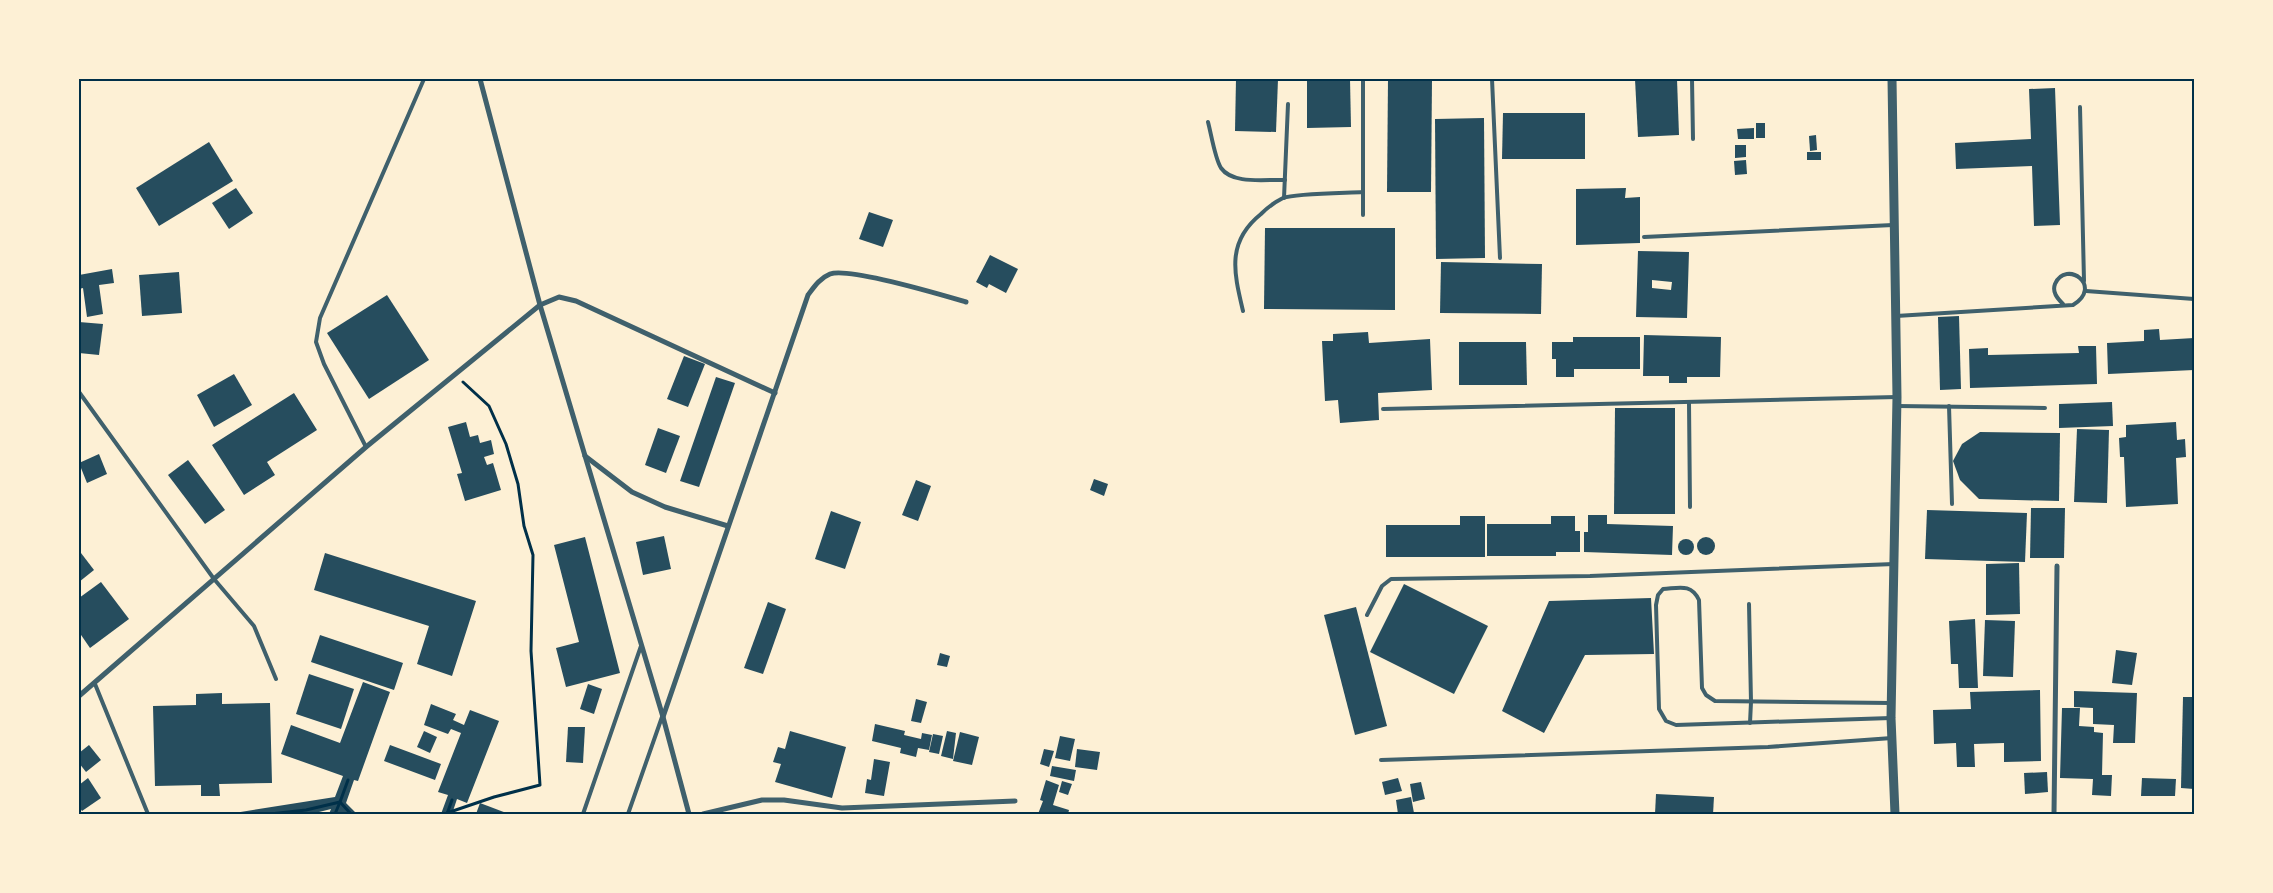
<svg xmlns="http://www.w3.org/2000/svg" width="2273" height="893" font-family="Poppins,sans-serif">
<rect width="100%" height="100%" fill="#fdf0d5"/>
<!-- building -->
<g fill="#264d5e" fill-rule="evenodd">
<path d="M1236 79H1278L1276 132 1235 131Z"/>
<path d="M1307 79H1350L1351 127 1307 128Z"/>
<path d="M1388 79H1432L1431 192H1387Z"/>
<path d="M1635 79H1677L1679 135 1638 137Z"/>
<path d="M2055 88 2060 225 2034 226 2032 166 1956 169 1955 143 2031 139 2029 89Z"/>
<path d="M1503 113H1585V159H1502Z"/>
<path d="M1484 118 1485 258 1436 259 1435 119Z"/>
<rect x="1756" y="123" width="9" height="15"/>
<path d="M1754 128V139H1738L1737 129Z"/>
<path d="M1816 135 1817 150 1810 151 1809 136Z"/>
<path d="M209 142 233 181 159 226 136 188Z"/>
<path d="M1735 145H1746V157L1735 158Z"/>
<rect x="1807" y="152" width="14" height="8"/>
<path d="M1746 160 1747 174 1735 175 1734 161Z"/>
<path d="M236 188 253 213 229 229 212 203Z"/>
<path d="M1626 188 1625 198 1640 197V243L1576 245V189Z"/>
<path d="M869 212 893 220 883 247 859 239Z"/>
<path d="M1265 228H1395V310L1264 309Z"/>
<path d="M1638 251 1689 252 1687 318 1636 317ZM1652 280 1672 282 1671 290 1652 288Z"/>
<path d="M990 255 1018 269 1006 293 989 284 987 288 976 282Z"/>
<path d="M1441 262 1542 264 1541 314 1440 313Z"/>
<path d="M112 269 114 283 99 285 103 314 87 317 83 288 79 289V275Z"/>
<path d="M179 272 182 313 142 316 139 275Z"/>
<path d="M387 295 429 360 369 399 327 333Z"/>
<path d="M1959 316 1961 389 1940 390 1938 317Z"/>
<path d="M79 322 103 324 99 355 79 353Z"/>
<path d="M2159 329 2160 340 2194 338V370L2108 374 2107 343 2144 341V330Z"/>
<path d="M1368 332 1369 343 1430 339 1432 390 1378 393 1379 420 1340 423 1338 400 1325 401 1322 341H1333V334Z"/>
<path d="M1644 335 1721 337 1720 377H1687V383H1669V376H1643Z"/>
<path d="M1573 337H1640V369H1574V377H1556V359H1552V342H1573Z"/>
<path d="M1459 342H1526L1527 385H1459Z"/>
<path d="M2078 346H2096L2097 384 1970 388 1969 349 1988 348V355L2079 353Z"/>
<path d="M684 356 705 364 688 407 667 399Z"/>
<path d="M234 374 252 405 214 427 197 395Z"/>
<path d="M716 377 735 383 699 487 680 481Z"/>
<path d="M294 393 317 430 267 462 275 475 244 495 212 445Z"/>
<path d="M2112 402 2113 426 2059 428V404Z"/>
<path d="M1615 408H1675V514H1614Z"/>
<path d="M466 422 470 437 478 435 480 443 491 440 494 454 484 457 487 465 493 463 501 490 465 501 457 474 462 473 448 427Z"/>
<path d="M2176 422 2177 440 2185 439 2186 457 2176 458 2178 504 2126 507 2124 457H2120L2119 438 2126 437V425Z"/>
<path d="M658 428 680 436 666 473 645 465Z"/>
<path d="M2077 429 2109 430 2107 503 2074 502Z"/>
<path d="M1980 432 2060 433 2059 501 1979 499 1960 480 1953 461 1962 444Z"/>
<path d="M99 454 107 474 87 483 79 463Z"/>
<path d="M188 460 225 510 205 524 168 475Z"/>
<path d="M1094 479 1108 484 1104 496 1090 490Z"/>
<path d="M916 480 931 486 918 521 902 515Z"/>
<path d="M2031 508H2065L2064 558H2030Z"/>
<path d="M1927 510 2027 513 2025 562 1925 559Z"/>
<path d="M831 511 861 522 845 569 815 559Z"/>
<path d="M1588 515H1607V524L1673 526 1672 555 1584 552V532H1588Z"/>
<path d="M1460 516H1485V557H1386V525H1460Z"/>
<path d="M1551 516H1575V531H1580V552H1556V556H1487V524H1551Z"/>
<path d="M664 536 671 569 643 575 636 542Z"/>
<path d="M585 537 620 673 566 687 556 648 579 642 554 545Z"/>
<circle cx="1706" cy="546" r="9"/>
<circle cx="1686" cy="547" r="8"/>
<path d="M81 553 94 570 79 582V555Z"/>
<path d="M325 553 476 601 452 676 417 664 429 626 314 590Z"/>
<path d="M2019 563 2020 614 1986 615V564Z"/>
<path d="M101 582 129 619 90 648 79 632V598Z"/>
<path d="M1404 584 1488 626 1454 694 1370 652Z"/>
<path d="M1651 598 1654 654 1585 655 1544 733 1502 711 1549 601Z"/>
<path d="M768 602 786 609 763 674 744 668Z"/>
<path d="M1356 607 1387 726 1355 735 1324 615Z"/>
<path d="M1975 619 1978 688H1959L1958 664H1951L1949 621Z"/>
<path d="M1985 620 2015 621 2013 677 1983 676Z"/>
<path d="M320 635 403 663 394 690 311 662Z"/>
<path d="M2116 650 2137 653 2132 685 2112 683Z"/>
<path d="M940 653 950 656 947 667 937 665Z"/>
<path d="M309 674 354 689 341 729 296 714Z"/>
<path d="M363 682 390 692 358 781 354 780 346 803 357 814H329L331 809 311 814H228L335 797 343 776 281 754 291 725 340 743Z"/>
<path d="M588 684 602 689 594 714 580 709Z"/>
<path d="M2040 690 2041 761 2004 762V743L1974 744 1975 767H1957L1956 743 1934 744 1933 710 1971 709 1970 692Z"/>
<path d="M2074 691 2137 693 2135 743H2113L2114 725 2093 724V708L2074 707Z"/>
<path d="M222 693V704L270 703 272 783 219 784 220 796H201V785L155 786 153 706 196 705V694Z"/>
<path d="M2183 697H2194V789L2181 788Z"/>
<path d="M916 699 927 702 921 723 911 721Z"/>
<path d="M431 704 456 714 453 720 464 725 470 710 499 721 467 803 457 799 452 814H441L448 795 438 792 461 733 451 729 448 734 424 725Z"/>
<path d="M2062 708H2080L2079 726 2094 727V732L2103 733 2102 775H2112L2111 796 2092 795 2093 779 2060 778Z"/>
<path d="M875 724 905 731 904 735 921 739 922 733 932 735 929 750 918 748 916 757 900 753 901 748 872 741Z"/>
<path d="M568 727H585L583 763 566 762Z"/>
<path d="M424 731 437 737 430 753 417 747Z"/>
<path d="M790 731 846 747 832 798 775 782 781 764 773 762 778 747 785 749Z"/>
<path d="M947 731 956 733 953 759 941 756Z"/>
<path d="M960 732 979 737 972 765 953 761Z"/>
<path d="M933 734 943 736 939 754 929 752Z"/>
<path d="M1060 736 1075 739 1070 761 1055 758Z"/>
<path d="M89 745 101 760 86 772 79 763V753Z"/>
<path d="M390 745 441 764 435 780 384 761Z"/>
<path d="M1044 749 1054 751 1049 767 1040 764Z"/>
<path d="M1077 749 1100 752 1097 770 1075 767Z"/>
<path d="M874 759 890 762 884 796 865 793 867 779 871 780Z"/>
<path d="M1052 766 1076 770 1074 781 1050 776Z"/>
<path d="M2047 772 2048 792 2025 794 2024 773Z"/>
<path d="M88 778 101 798 82 811 79 807V785Z"/>
<path d="M1398 778 1402 791 1385 795 1382 782Z"/>
<path d="M2142 778 2176 779 2175 796H2141Z"/>
<path d="M1046 780 1059 785 1053 805 1069 810 1068 814H1038L1043 801 1040 800Z"/>
<path d="M1062 781 1072 784 1068 795 1059 792Z"/>
<path d="M1421 782 1425 799 1413 802 1410 784Z"/>
<path d="M1656 794 1714 797 1713 814H1655Z"/>
<path d="M1411 797 1414 813 1398 814 1396 800Z"/>
<path d="M480 803 509 814H476Z"/>
</g>
<g fill="none" stroke-linecap="round" stroke-linejoin="round">
<!-- path -->
<g stroke="#003049" stroke-width="3">
<path d="M348 780 340 802 351 814"/>
<path d="M447 813 494 797 540 785 531 651 533 555 524 526 518 484 506 444 489 406 463 382"/>
<path d="M270 814 306 810 340 802 335 814"/>
<path d="M447 814 452 800"/>
</g>
<!-- service -->
<g stroke="#3f606c" stroke-width="4">
<path d="M1363 79V215"/>
<path d="M1492 79 1500 258"/>
<path d="M1692 79 1693 139"/>
<path d="M2080 107 2084 281"/>
<path d="M1208 122C1211 133 1215 159 1221 168 1233 185 1266 179 1285 180"/>
<path d="M1284 198 1288 104"/>
<path d="M1644 237 1893 225"/>
<path d="M2086 291 2194 299"/>
<path d="M1243 311C1234 273 1226 242 1261 214 1267 208 1275 202 1283 198 1296 193 1346 193 1363 192"/>
<path d="M1896 316 2073 305C2104 286 2066 259 2055 284 2052 292 2057 298 2063 304"/>
<path d="M79 392 214 579 254 626 276 679"/>
<path d="M1689 403 1690 507"/>
<path d="M1897 406 2045 408"/>
<path d="M1949 406 1952 504"/>
<path d="M1383 409 1897 397"/>
<path d="M366 447 324 364 316 342 320 318 424 79"/>
<path d="M1749 604 1751 702 1750 723"/>
<path d="M1367 615 1382 586 1391 579 1590 576 1894 564"/>
<path d="M95 684 148 814"/>
<path d="M1891 703 1715 701 1706 695 1702 688 1699 600C1691 583 1679 588 1663 589L1658 595 1656 605 1659 709 1666 721 1676 725 1891 718"/>
<path d="M1381 760 1768 747 1892 738"/>
<path d="M583 814 641 646"/>
<path d="M628 814 662 717"/>
</g>
<!-- minor -->
<g stroke="#3f606c" stroke-width="5">
<path d="M480 79 540 305 663 717 689 814"/>
<path d="M585 456 632 492 665 507 728 526"/>
<path d="M79 696 366 447 540 305 559 297 576 301 775 393"/>
<path d="M663 717 808 295C814 287 820 278 830 274 849 267 942 295 966 302"/>
<path d="M703 814 762 800H784L842 808 1015 801"/>
<path d="M2054 814 2057 566"/>
</g>
<!-- tertiary -->
<path stroke="#3f606c" stroke-width="9" d="M1892 79 1897 397 1891 718 1895 814"/>
</g>
<!-- border -->
<rect width="2273" height="893" fill="none" stroke="#fdf0d5" stroke-width="160"/>
<rect x="80" y="80" width="2113" height="733" fill="none" stroke="#003049" stroke-width="2"/>
</svg>
